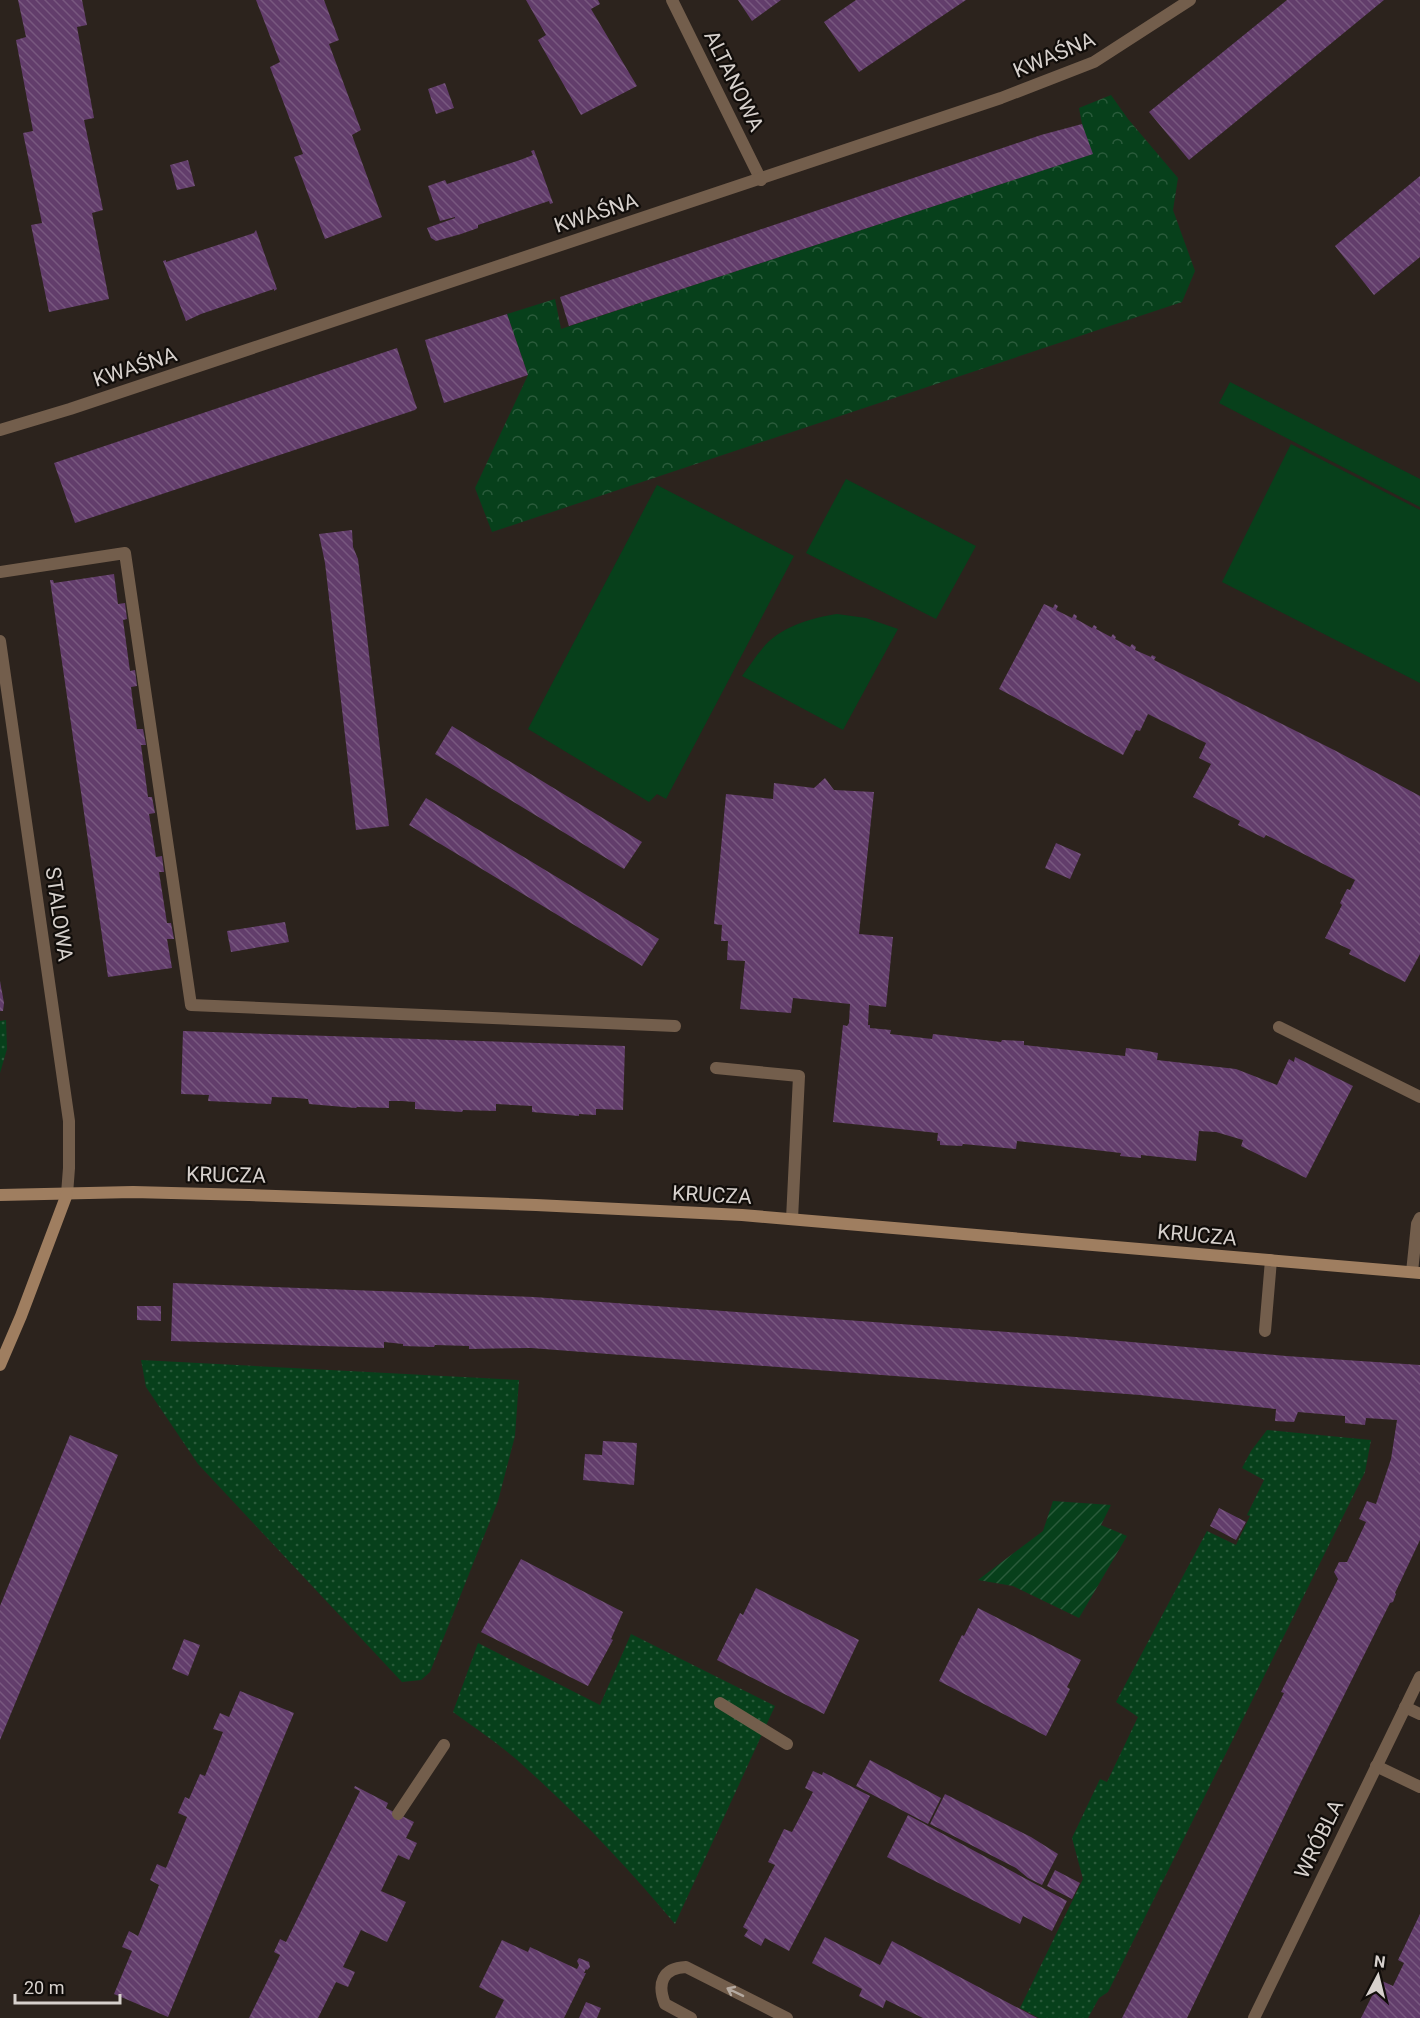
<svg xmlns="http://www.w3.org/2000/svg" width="1420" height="2018" font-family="Roboto,sans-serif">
<defs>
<pattern id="grass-dots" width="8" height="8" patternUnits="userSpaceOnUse" patternTransform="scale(1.5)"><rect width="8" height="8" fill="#07401b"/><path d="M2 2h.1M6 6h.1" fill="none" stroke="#2a5b3b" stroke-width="1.8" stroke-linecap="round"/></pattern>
<pattern id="forest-crowns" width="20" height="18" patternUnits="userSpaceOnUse" patternTransform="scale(1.5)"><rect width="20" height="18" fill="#07401b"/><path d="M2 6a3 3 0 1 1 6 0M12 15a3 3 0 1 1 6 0" fill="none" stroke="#2a5b3b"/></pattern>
<pattern id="garden-furrows" width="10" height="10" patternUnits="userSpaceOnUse" patternTransform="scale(1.5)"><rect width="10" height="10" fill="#07401b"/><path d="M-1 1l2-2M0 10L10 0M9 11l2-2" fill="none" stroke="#2a5b3b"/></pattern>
<pattern id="building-back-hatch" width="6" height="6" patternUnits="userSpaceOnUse" patternTransform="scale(1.5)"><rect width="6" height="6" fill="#623d6b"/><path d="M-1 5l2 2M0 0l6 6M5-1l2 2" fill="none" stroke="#78587f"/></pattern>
</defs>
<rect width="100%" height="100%" fill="#2c231d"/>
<!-- grass -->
<g fill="url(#grass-dots)">
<path d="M6 1020 7 1049 0 1073V1021Z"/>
<path d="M141 1360 519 1380 515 1436 498 1501 430 1672 421 1680 402 1682 198 1464 146 1387Z"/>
<path d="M1267 1430 1371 1440 1365 1472 1108 1992 1099 1998 1088 2018H1039L1020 2008 1083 1879 1072 1838 1100 1779 1107 1782 1138 1717 1116 1702 1207 1531 1236 1545 1250 1516 1247 1515 1264 1480 1242 1468 1251 1451Z"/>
<path d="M631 1634 775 1706 675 1924C626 1865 572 1809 516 1759 496 1742 474 1727 453 1712L478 1643 600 1705Z"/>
</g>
<!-- forest -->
<path fill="url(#forest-crowns)" d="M1111 95 1128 119 1178 178 1173 210 1195 271 1182 302 492 532 475 488 528 375 507 314 555 299 561 329 1092 154 1082 124 1079 108Z"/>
<!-- garden -->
<path fill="url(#garden-furrows)" d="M1053 1501 1111 1505 1101 1525 1127 1536 1079 1618 1013 1586 978 1580 1043 1531Z"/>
<!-- pitch -->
<g fill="#07401b">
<path d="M1230 382 1420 479V507L1219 403Z"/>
<path d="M1291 444 1420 510V683L1222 582Z"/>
<path d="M846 479 976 546 936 619 806 553Z"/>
<path d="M657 485 794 556 666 799 657 794 649 802 528 729Z"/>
<path d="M837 614 866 618 898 629 843 730 742 676C749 667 755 657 762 649 779 627 811 618 837 614Z"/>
</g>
<!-- building -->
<g fill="url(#building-back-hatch)">
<path d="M18 0H82L87 25 77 27 94 118 84 120 103 210 92 213 109 299 49 312 31 225 42 223 23 133 33 131 16 40 26 37Z"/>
<path d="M256 0H324L339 40 329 44 361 130 352 135 382 217 325 239 294 157 303 154 270 67 280 62Z"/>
<path d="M526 0H598L600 4 591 9 637 86 581 115 538 40 546 35Z"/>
<path d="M738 0H781L752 21Z"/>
<path d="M856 0H966L859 72 824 22Z"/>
<path d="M1287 0H1384L1189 160 1149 112Z"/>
<path d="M445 83 454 108 436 114 428 89Z"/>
<path d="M1082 124 1093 154 569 326 560 297 1041 135Z"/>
<path d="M534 150 553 203 550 204 549 201 543 203 478 225V228L461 234 436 241 431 238 427 228 455 218V217L440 221 428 186 445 180 447 184 520 160 533 155 531 151Z"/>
<path d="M188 160 195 186 177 190 170 165Z"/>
<path d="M1420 176V257L1374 295 1335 246Z"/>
<path d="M256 230 277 289 274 291V289L201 314 186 321 163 261 166 260V262L254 233Z"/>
<path d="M507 314 528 375 444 403 425 340Z"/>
<path d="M397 348 414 400 417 408 415 410 75 523 54 463Z"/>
<path d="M352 530 353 547 358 559 389 826 356 830 325 563 319 534Z"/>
<path d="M114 574 118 604 125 603 127 619 123 620 130 671 135 670 137 686 131 687 133 703 137 729H143L146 745H141L148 797H152L155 813 149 814 156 857 162 856 164 872H159L167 923H171L174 939H167L172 968 108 977 50 580H53L54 583Z"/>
<path d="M1044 604 1053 608 1055 604 1058 606 1056 610 1072 618 1074 614 1077 616 1076 619 1092 628 1094 625 1097 627 1096 629 1111 637 1113 634 1116 637 1115 639 1130 647 1132 644 1136 647 1135 650 1151 657 1152 655 1156 657 1154 660 1336 751 1420 796V954L1405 982 1349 954 1351 950 1325 938 1342 905 1340 903 1347 889 1350 890 1355 880 1266 835 1264 838 1238 825 1240 821 1193 797 1211 764 1199 758 1206 743 1148 714 1140 731 1136 730 1123 755 999 689Z"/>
<path d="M452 726 642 842 624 869 435 754Z"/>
<path d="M825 778 834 790 874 792 859 934 893 937 886 1007 869 1005 868 1025H870V1028L891 1030 890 1034 932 1039 933 1034 1001 1042 1002 1040 1024 1041V1045L1125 1056 1126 1048 1142 1050 1158 1053 1157 1060 1236 1069 1277 1085 1289 1059 1294 1062 1295 1057 1353 1086 1306 1178 1241 1146 1243 1140 1216 1132 1199 1131 1196 1161 1141 1155V1158L1120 1156 1121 1153 1017 1141 1016 1149 963 1144 962 1146 940 1145V1141H937L938 1133 833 1122 843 1025 847 1026 849 1023 850 1004 793 998 791 1013 740 1009 745 961 727 960 728 941H721L722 925 714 924 726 794 773 799 774 783 814 788Z"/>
<path d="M426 798 659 939 642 966 409 825Z"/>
<path d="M1056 843 1081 854 1070 879 1045 868Z"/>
<path d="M285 922 289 942 231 952 227 931Z"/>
<path d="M0 981 4 1003 3 1011H0Z"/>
<path d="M183 1031 625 1046 623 1110 596 1109V1115L579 1114V1116L532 1112V1106L496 1104V1111L463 1110 462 1112 415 1109V1102L402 1101H389V1108L357 1107 356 1108 309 1104 308 1099 296 1098 272 1097 271 1104 208 1101 209 1095 181 1094Z"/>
<path d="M173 1283 534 1297 1076 1337 1286 1356 1420 1365V1540L1395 1593 1396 1594 1393 1602 1390 1603 1296 1792 1187 2018H1122L1275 1711 1284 1693 1281 1692 1338 1579 1334 1572 1339 1562H1347L1366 1522 1359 1519 1367 1501 1376 1504 1391 1459 1397 1420 1366 1418 1365 1425 1345 1423V1416L1298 1412 1294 1422 1275 1421 1276 1409 1140 1395 531 1348 469 1349V1346L435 1345 434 1347 403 1346V1344L384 1342V1348L171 1341Z"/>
<path d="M137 1306H161V1321L137 1320Z"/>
<path d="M70 1435 118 1455 0 1740V1606Z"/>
<path d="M603 1441 637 1443 634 1485 583 1480 585 1454 602 1455Z"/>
<path d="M1219 1508 1246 1522 1236 1540 1210 1526Z"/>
<path d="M521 1559 623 1612 611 1639 613 1640 588 1686 481 1632Z"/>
<path d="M756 1588 859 1640 824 1714 717 1660 740 1613 743 1615Z"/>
<path d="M978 1608 1081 1660 1067 1687 1070 1689 1046 1736 939 1681 962 1635 964 1636Z"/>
<path d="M184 1639 200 1645 188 1676 172 1669Z"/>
<path d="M240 1691 294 1713 168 2017 114 1994 132 1951 122 1947 129 1931 138 1936 159 1885 150 1880 157 1864 166 1868 187 1817 178 1813 185 1797 189 1799 200 1774 205 1776 223 1732 213 1729 220 1713 229 1717Z"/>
<path d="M870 1760 941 1798 928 1824 856 1786Z"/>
<path d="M813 1771 822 1775 823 1772 870 1796 789 1951 765 1938 761 1946 744 1936 748 1930 743 1927 775 1865 768 1862 784 1829 792 1832 813 1792 805 1788Z"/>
<path d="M355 1786 388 1803 386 1808 414 1822 406 1838 417 1843 409 1860 398 1855 381 1891 406 1902 387 1942 361 1930 343 1967 355 1972 348 1987 336 1982 318 2018H249L280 1955 274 1952 280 1939 286 1942 360 1791 354 1788Z"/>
<path d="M945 1794 1031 1837 1058 1854 1042 1885 1028 1878 1016 1868 930 1824Z"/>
<path d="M908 1815 1067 1901 1052 1931 1023 1916 1020 1924 887 1857Z"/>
<path d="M1055 1870 1080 1883 1072 1899 1047 1886Z"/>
<path d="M1420 1914V2018H1361L1380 1980 1393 1986 1404 1963 1398 1960Z"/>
<path d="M825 1937 880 1965 892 1941 1037 2018H923L886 2000 883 2008 859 1996 862 1989 812 1963Z"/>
<path d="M502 1940 528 1952 530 1947 577 1969 579 1965 577 1961 579 1958 589 1962 590 1967 587 1970 586 1969 584 1973H586L564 2018H495L504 2000 479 1987Z"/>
<path d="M586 2002 601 2008 597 2018H579Z"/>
</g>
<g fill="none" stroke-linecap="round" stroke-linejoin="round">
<!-- lane -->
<g stroke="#735e4c" stroke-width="12">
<path d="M0 572 125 553 191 1005 675 1026"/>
<path d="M1279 1027 1420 1097"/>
<path d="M716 1068 799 1076 792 1219"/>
<path d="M1265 1331 1271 1260"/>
<path d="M720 1703 787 1744"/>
<path d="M1405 1707 1420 1714"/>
<path d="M1376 1766 1420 1787"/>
<path d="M398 1814 444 1745"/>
</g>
<!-- street -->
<g stroke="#735e4c" stroke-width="12">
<path d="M672 0 761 180"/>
<path d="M0 430 70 409 1001 98 1094 62 1190 0"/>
<path d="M0 641 69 1121V1168L67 1194"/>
<path d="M1412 1272 1417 1224 1420 1218"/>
<path d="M691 2018 665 2004C657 1984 662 1968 686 1967L787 2018"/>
<path d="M1254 2018 1420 1677"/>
</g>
<!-- secondary -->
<g stroke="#9f7e60" stroke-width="12">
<path d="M0 1195 133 1192 249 1195 536 1205 742 1215 1420 1273"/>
<path d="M0 1365 21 1316 67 1194"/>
</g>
</g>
<!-- one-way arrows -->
<defs><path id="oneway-shaft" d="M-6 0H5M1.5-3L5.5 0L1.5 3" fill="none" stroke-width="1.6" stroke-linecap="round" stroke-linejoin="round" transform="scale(1.5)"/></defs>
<use stroke="#b4a9a0" href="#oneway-shaft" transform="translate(735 1992) rotate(-154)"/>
<g text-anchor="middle" stroke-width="4.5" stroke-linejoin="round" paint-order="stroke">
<!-- street labels -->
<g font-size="21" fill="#d7d1cd" stroke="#110d0a">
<text transform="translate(1054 55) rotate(-23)" y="7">KWAŚNA</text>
<text transform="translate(734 81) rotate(64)" y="7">ALTANOWA</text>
<text transform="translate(596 213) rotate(-18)" y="7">KWAŚNA</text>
<text transform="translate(135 367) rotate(-18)" y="7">KWAŚNA</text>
<text transform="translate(59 914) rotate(82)" y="7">STALOWA</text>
<text transform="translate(226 1175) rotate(1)" y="7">KRUCZA</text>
<text transform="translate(712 1195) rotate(3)" y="7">KRUCZA</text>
<text transform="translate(1197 1235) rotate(5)" y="7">KRUCZA</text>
<text transform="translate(1319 1839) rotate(-64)" y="7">WRÓBLA</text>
</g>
</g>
<!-- north arrow -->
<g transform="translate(1378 1976) rotate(7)" stroke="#110d0a" stroke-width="4.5" paint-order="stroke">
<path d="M0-4.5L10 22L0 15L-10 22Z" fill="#d7d1cd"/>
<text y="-9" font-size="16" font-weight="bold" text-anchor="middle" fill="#d7d1cd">N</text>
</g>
<!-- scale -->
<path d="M15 1994v9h105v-9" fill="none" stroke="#d7d1cd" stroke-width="3"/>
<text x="24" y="1994" font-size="18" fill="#d7d1cd" stroke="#110d0a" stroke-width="4.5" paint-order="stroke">20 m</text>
</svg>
